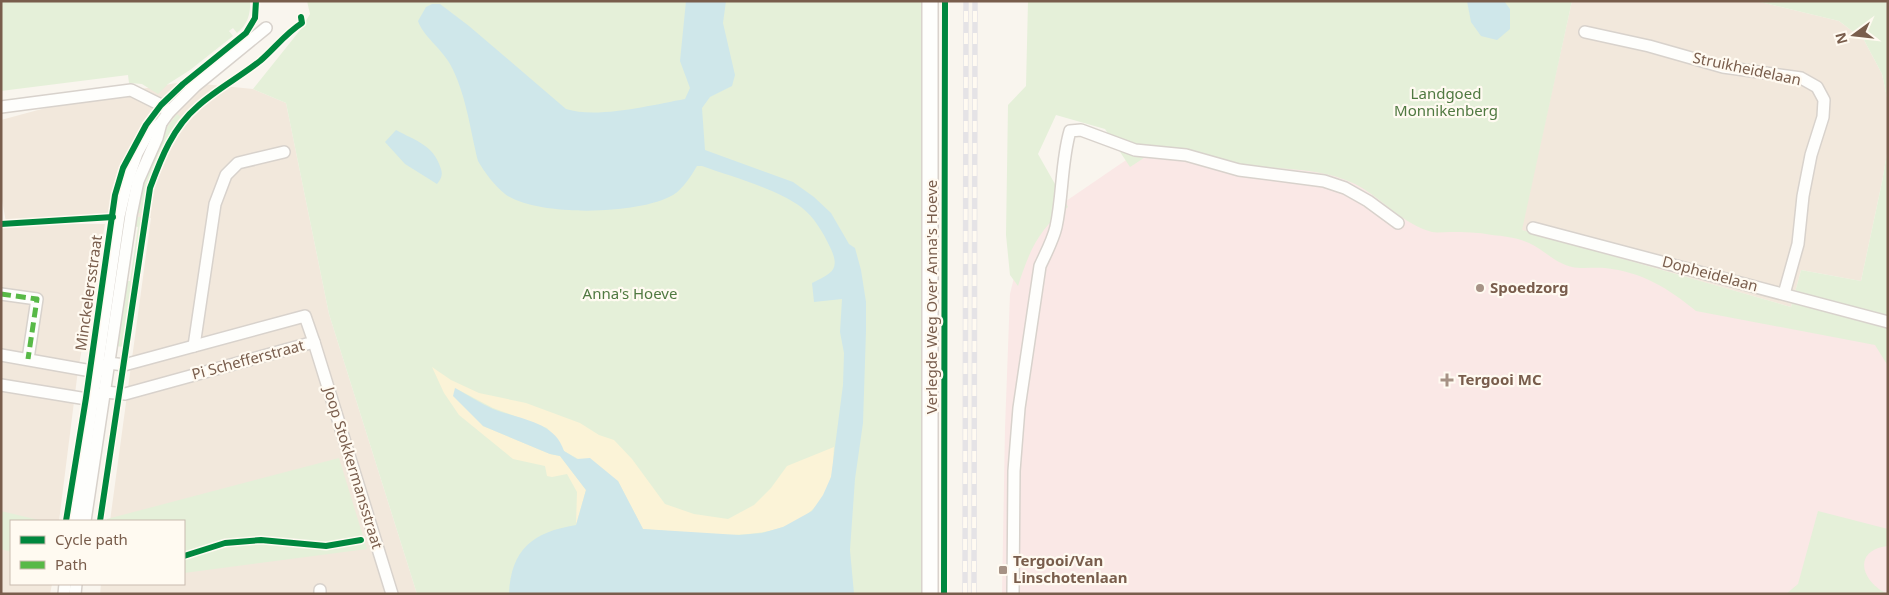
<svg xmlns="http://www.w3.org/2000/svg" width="1889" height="595" font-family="'Noto Sans',sans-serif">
<rect width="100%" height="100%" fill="#f9f5ee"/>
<!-- residential -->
<g fill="#f2e8dc">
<path d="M1572 1H1756L1839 21 1864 40 1882 74 1888 102V148L1882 182 1861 281 1801 270 1791 307 1521 230Z"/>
<path d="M183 82 253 89 286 103 329 314 417 594H100L101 584H184V521H110L151 218 6 222 1 195V120L75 100Z"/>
<path d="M1 224H105L78 370 59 521H11V584H52L50 594H1Z"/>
</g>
<!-- medical -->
<path fill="#fae8e6" d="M1151 143 1362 174 1430 217 1608 261 1735 308 1888 331V594H1002L1005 428 1010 294 1018 261 1050 212Z"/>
<!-- green -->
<g fill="#e5f0d9">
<path d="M1 1H250C251 14 247 25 237 33L233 28 229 31 233 36 190 70 168 84 158 94 142 84 129 83 128 75 1 91Z"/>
<path d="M307 1H923L922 594H417L329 314 286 103 253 89 301 29 310 14Z"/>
<path d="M1028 1H1572L1522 230 1791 307 1801 270 1861 281 1882 182 1888 148V366L1875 345 1696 311C1668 288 1642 272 1605 268 1594 267 1582 269 1572 267 1555 263 1544 250 1529 243 1518 238 1504 236 1492 235 1478 232 1464 232 1450 232 1444 232 1437 233 1432 232 1402 224 1382 198 1355 184 1318 166 1276 170 1236 164 1213 160 1195 148 1170 148 1155 148 1143 159 1130 167L1105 129 1056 115 1038 154 1068 207C1038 229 1029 252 1018 286L1010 275 1006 235 1008 105 1026 86Z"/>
<path d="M1756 1H1888V102L1882 74 1864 40 1839 21Z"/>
<path d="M177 114 182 118C161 150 150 175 144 213H135C139 181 156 139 177 114Z"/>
<path d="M135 217H143L124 347 115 346 124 281H130L138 227 132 226Z"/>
<path d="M339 458 367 549 184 573V521H107V519Z"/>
<path d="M1 511 43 521H11V552L1 549Z"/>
<path d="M1818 511 1888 529V546C1852 550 1861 582 1888 594H1786L1798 584Z"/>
</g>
<!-- sand -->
<path fill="#fbf3d7" d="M432 367 451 380 479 393 526 403 580 423 599 435 614 440 632 459 665 504 694 514 728 519 754 505 771 488 787 466 834 447C833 457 834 468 831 477 810 555 702 533 643 529L618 481 564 451 547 428 493 408 455 388 483 426 550 454 560 456 586 490 576 525 577 492 567 474 552 477 547 476 545 466 513 459 459 415 444 393Z"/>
<!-- water -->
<g fill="#cfe7ea">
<path d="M686 1H726L723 23 735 75 732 86 710 97 702 108 705 150 793 182 814 197 831 213 849 244 855 248 861 270 866 302V331L863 423 855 479 850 550 854 594H509C511 549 533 532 576 525L586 490 560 456 550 454 483 426 453 396 455 388C468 395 480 403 493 409 518 419 555 421 564 451L577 459 590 458 618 481 643 529 739 535 762 533 783 527 812 511 823 495 831 477 843 385 844 353 840 332 842 299 814 302 812 283C832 273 841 270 830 247 823 232 814 217 801 207 778 189 729 176 702 166H697C691 176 683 189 673 195 639 215 536 217 505 194 494 185 485 173 478 161 470 129 466 93 450 64 441 48 423 36 418 21L426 7 432 4H440L469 26 566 109C597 119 652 105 685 99L690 88 680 61Z"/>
<path d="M1467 1H1504L1510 9V29L1497 40 1481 36 1471 22Z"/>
<path d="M396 130C416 141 434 145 441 169 443 175 441 179 437 184L405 164 385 142Z"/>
</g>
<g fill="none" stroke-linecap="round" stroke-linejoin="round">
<!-- street casing -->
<g stroke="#d8d2cc" stroke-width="14">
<g id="street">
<path d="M1585 32 1649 46 1723 67 1801 78 1817 87 1824 100 1823 117 1811 155 1803 196 1798 244 1784 294"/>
<path d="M1 107 131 90 161 105 169 112"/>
<path d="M1533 228 1888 322"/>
<path d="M1 294 37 299 28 359"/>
<path d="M314 342 392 594"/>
<path d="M194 346 215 204 226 175 238 163 284 152"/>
<path d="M1 355 97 372 109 363 124 365 305 316 314 342 125 394 105 392 93 400 1 385"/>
<path d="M75 521 119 216 127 182 137 153 148 133 161 123 169 112 195 86 266 28"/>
<path d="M85 521 131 215 138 181 157 138 161 123"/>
<path d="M320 590V594"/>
<path d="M64 594 65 584"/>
<path d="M75 594 76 584"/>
<path d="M1013 594 1014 471 1019 408 1040 266C1046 253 1053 240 1056 227 1063 195 1061 162 1070 131L1081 130 1135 150 1186 155 1239 170 1324 181 1345 188 1368 201 1398 223"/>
</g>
</g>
<!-- secondary casing -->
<g stroke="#d9d2cc" stroke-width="18">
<path id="secondary" d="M930 594V1"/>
</g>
<!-- street -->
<use href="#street" stroke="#fefefc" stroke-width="11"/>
<!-- secondary -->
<use href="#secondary" stroke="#fefefc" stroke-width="15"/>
<!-- rail casing -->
<g stroke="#e5e3e6" stroke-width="5.5">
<g id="rail">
<path d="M965 594 966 1"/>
<path d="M974 594 975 1"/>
</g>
</g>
<!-- rail -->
<use href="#rail" stroke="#fffaf1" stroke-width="4" stroke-dasharray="11" stroke-linecap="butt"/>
<!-- quiet -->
<path stroke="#58b947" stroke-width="5" stroke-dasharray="10 5" stroke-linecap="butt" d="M1 294 37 299 28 359"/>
<!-- cycleway casing -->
<g stroke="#fffaf1" stroke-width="9">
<g id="cycleway">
<path d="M1 224 113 217"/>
<path d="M66 521 86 398 115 195 123 168 146 125 161 105 183 84 246 33 255 18 256 1"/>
<path d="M100 521 150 188C161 158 173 127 198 106 217 89 240 77 260 61 274 49 286 33 302 23L301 17"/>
<path d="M184 556 225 543 261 540 326 546 361 540"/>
<path d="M944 594 945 1"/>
</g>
</g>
<!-- cycleway -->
<use href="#cycleway" stroke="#00873e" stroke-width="6"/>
</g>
<!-- markers -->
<g fill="#a69285" stroke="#fffaf1" stroke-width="2">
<circle cx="1480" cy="288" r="5"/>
<path d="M1444.5 372.5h5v5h5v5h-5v5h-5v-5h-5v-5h5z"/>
<rect x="998" y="565" width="10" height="10" rx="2.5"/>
</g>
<g text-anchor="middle" stroke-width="4.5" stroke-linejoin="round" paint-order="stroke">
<!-- street labels -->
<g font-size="15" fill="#795d4c" stroke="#fffaf1">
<text transform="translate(1747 69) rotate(12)" y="5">Struikheidelaan</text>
<text transform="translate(1710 274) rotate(15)" y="5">Dopheidelaan</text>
<text transform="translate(89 293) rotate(-82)" y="5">Minckelersstraat</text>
<text transform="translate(932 297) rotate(-90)" y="5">Verlegde Weg Over Anna's Hoeve</text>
<text transform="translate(248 360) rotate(-15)" y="5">Pi Schefferstraat</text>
<text transform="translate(353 468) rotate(73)" y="5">Joop Stokkermansstraat</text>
</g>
<!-- park labels -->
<g font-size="15" fill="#507941" stroke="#fffaf1">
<text x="1446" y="99">Landgoed<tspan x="1446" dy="17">Monnikenberg</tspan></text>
<text x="630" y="299">Anna's Hoeve</text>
</g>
<!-- poi labels -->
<g font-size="15" font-weight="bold" fill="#795d4c" stroke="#fffaf1" text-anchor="start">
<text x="1490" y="293">Spoedzorg</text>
<text x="1458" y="385">Tergooi MC</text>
<text x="1013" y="566">Tergooi/Van<tspan x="1013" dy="17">Linschotenlaan</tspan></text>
</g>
</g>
<!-- border -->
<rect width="1889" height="595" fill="none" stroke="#795d4c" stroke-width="5"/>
<!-- legend -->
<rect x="10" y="520" width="175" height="65" fill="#fffaf1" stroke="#c9bbaf"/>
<rect x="20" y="536" width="25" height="8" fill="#00873e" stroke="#c9bbaf"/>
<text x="55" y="545" font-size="15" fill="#795d4c">Cycle path</text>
<rect x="20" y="561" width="25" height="8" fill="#58b947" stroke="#c9bbaf"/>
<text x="55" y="570" font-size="15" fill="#795d4c">Path</text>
<!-- north arrow -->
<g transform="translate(1854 35) rotate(255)" stroke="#fffaf1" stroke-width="4" paint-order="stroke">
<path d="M0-4L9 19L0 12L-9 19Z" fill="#795d4c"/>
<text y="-8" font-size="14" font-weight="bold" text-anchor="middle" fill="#795d4c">N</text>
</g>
</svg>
